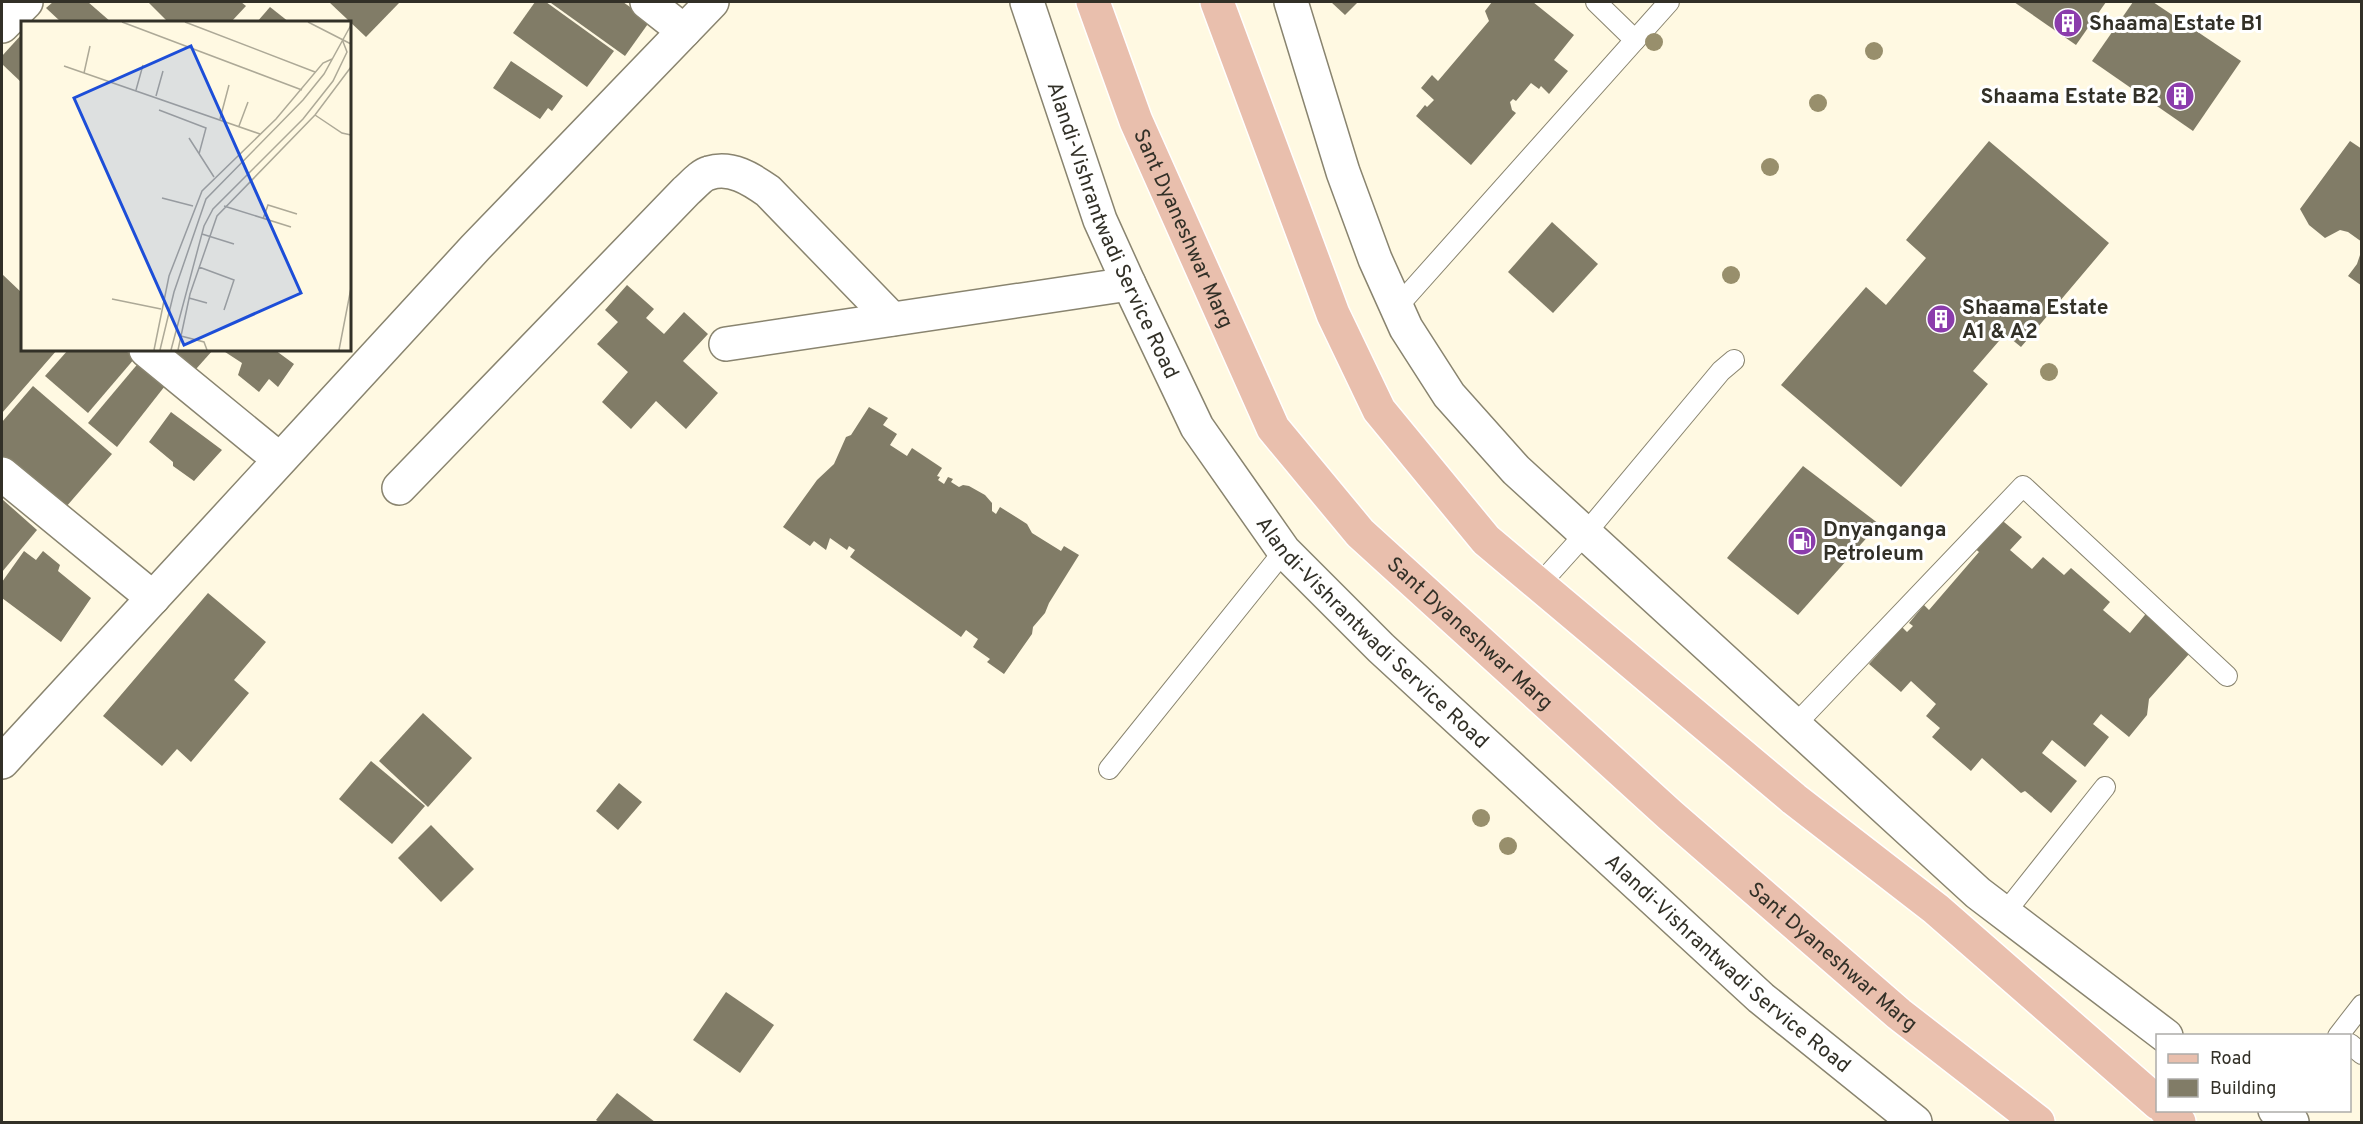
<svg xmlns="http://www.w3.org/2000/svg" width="2363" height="1124" font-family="Overpass,sans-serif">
<rect width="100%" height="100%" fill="#fff9e2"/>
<!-- building -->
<g fill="#817c67">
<path d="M53 2H88L111 22H61L46 8Z"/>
<path d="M148 2H241L246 6 231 22H168Z"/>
<path d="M329 2H400L366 37Z"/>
<path d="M535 2H546L614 51 587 87 513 33Z"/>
<path d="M553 2H623L650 21 625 56 551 3Z"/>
<path d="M1331 2H1358L1345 15Z"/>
<path d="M1492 2H1533L1574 35 1554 60 1568 71 1549 94 1541 86 1539 89 1531 83 1516 101 1513 99 1510 102 1512 110 1516 113 1471 165 1416 116 1425 105 1427 107 1434 100 1421 88 1432 75 1438 81 1489 21 1485 11Z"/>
<path d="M2014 2H2106L2076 45Z"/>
<path d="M2133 2H2153L2241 61 2193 131 2092 61Z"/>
<path d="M270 7 289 22H257Z"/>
<path d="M22 34V83L2 64V56Z"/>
<path d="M511 61 563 96 552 111 548 108 540 119 493 88Z"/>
<path d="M1989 141 2109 243 2021 347 2005 334 1973 371 1988 384 1901 487 1781 385 1866 287 1886 305 1926 258 1906 240Z"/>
<path d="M2350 141 2362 149V242L2348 232 2340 230 2325 238 2309 225 2300 209Z"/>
<path d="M1552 222 1598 264 1553 313 1508 272Z"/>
<path d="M2361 252 2362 253V286L2348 276 2357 264Z"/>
<path d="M2 274 22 293V350H57L2 413Z"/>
<path d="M627 285 654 309 646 318 664 334 684 312 708 334 683 361 718 393 686 429 656 401 631 429 602 402 628 372 597 344 618 322 605 310Z"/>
<path d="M68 350H125L135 358 88 413 45 376Z"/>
<path d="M173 350H213L196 369Z"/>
<path d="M222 350H275L294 364 278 387 269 379 259 392 238 375 242 363Z"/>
<path d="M146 354 172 377 117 447 88 423Z"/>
<path d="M33 386 112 454 59 515 2 465V422Z"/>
<path d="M869 407 888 418 883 425 897 434 890 445 907 456 912 448 942 468 937 476 940 477 938 480 944 484 948 477 953 479 951 482 959 487 963 485 969 486 985 495 992 503V511L996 514 1000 507 1027 524 1032 533 1061 551 1064 546 1079 555 1049 603 1045 613 1033 627 1032 634 1004 674 987 662 990 659 973 647 978 639 966 630 961 637 850 557 855 550 849 546 847 550 830 538 826 550 814 541 810 546 783 527 817 480 834 464 846 437 851 435Z"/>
<path d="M171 412 222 450 194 481 173 466V462L149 442Z"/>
<path d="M1803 466 1879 524 1798 615 1727 558Z"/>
<path d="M2 499 37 530 2 572Z"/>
<path d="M1998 517 2022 537 2010 550 2032 569 2043 557 2064 575 2071 568 2110 602 2103 610 2130 633 2149 610 2189 654 2149 699 2147 715 2129 737 2101 714 2093 724 2109 737 2085 767 2052 740 2042 753 2077 781 2051 813 2025 791 2021 793 1982 758 1971 771 1932 737 1940 728 1926 716 1936 704 1911 681 1901 692 1869 664 1902 627 1907 632 1913 626 1909 623 1924 605 1929 610 1979 552 1973 547Z"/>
<path d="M24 551 36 560 43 551 60 565 58 571 91 598 61 642 2 598V582Z"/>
<path d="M208 593 266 642 234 680 249 693 191 762 177 749 162 766 103 716Z"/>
<path d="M423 713 472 758 428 807 379 761Z"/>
<path d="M371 761 425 806 392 844 339 799Z"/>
<path d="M619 783 642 802 618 830 596 811Z"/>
<path d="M431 825 474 869 441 902 398 858Z"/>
<path d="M726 992 774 1025 740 1073 693 1040Z"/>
<path d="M617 1093 655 1122H599L596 1120Z"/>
</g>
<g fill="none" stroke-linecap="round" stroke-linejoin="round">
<!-- lane casing -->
<g stroke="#89846f" stroke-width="22">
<g id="lane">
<path d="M1596 2 1635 40"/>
<path d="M1397 307 1669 2"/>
<path d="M1540 584 1585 534 1721 371 1734 360"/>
<path d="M1795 725 2023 486 2227 676"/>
<path d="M1109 769 1284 551"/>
<path d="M2004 914 2105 787"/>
<path d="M2338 1036 2362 1005"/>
<path d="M2350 1044 2362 1054"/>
</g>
</g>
<!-- street casing -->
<g stroke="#89846f" stroke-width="36">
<g id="street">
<path d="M647 2 684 31"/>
<path d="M2 26 26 2"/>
<path d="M726 344 1129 284"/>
<path d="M146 350 279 459"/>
<path d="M2 474 153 598"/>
<path d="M399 488 686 191C692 186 701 175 709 173 731 166 751 179 768 191L892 319"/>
<path d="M2 762 475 248 712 2"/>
</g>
</g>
<!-- secondary casing -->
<g stroke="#89846f" stroke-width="36">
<g id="secondary">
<path id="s1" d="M1027 2 1100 220 1129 284 1197 427 1284 551 1381 648 1761 998 1915 1122"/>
<path d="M1291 2 1343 172 1375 259 1406 328 1449 395 1516 470 1978 893 2166 1036"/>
<path d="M2275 1110 2292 1122"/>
</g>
</g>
<!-- primary casing -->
<g stroke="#fff" stroke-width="36">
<g id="primary">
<path id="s2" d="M1093 2 1136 121 1273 428 1360 533 1670 815 1899 1014 2038 1122"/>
<path d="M1217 2 1333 314 1379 410 1486 540 1794 799 1936 909 2158 1103"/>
<path d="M2166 1110 2179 1122"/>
</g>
</g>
<!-- lane -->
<use href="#lane" stroke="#fff" stroke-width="20"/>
<!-- street -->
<use href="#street" stroke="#fff" stroke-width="33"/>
<!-- secondary -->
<use href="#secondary" stroke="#fff" stroke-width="33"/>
<!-- primary -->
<use href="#primary" stroke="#e9bfad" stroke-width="33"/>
</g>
<!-- trees -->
<g fill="#988f6c">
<circle cx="1654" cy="42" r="9"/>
<circle cx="1874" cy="51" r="9"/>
<circle cx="1818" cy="103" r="9"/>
<circle cx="1770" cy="167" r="9"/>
<circle cx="1731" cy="275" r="9"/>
<circle cx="2049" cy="372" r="9"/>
<circle cx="1481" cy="818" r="9"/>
<circle cx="1508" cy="846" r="9"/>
</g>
<!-- icons -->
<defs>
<g id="building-disc" transform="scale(1.5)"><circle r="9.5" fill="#8b3cac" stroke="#fff"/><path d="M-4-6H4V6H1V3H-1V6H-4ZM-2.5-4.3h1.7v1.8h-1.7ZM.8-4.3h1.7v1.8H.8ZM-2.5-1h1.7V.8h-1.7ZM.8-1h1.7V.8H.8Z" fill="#fff"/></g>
<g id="fuel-disc" transform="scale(1.5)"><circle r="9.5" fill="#8b3cac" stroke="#fff"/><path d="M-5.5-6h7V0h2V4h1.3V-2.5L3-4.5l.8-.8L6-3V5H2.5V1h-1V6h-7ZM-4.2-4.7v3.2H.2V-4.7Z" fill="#fff"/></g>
</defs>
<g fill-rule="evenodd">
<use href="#building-disc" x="2068" y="23"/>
<use href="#building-disc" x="2180" y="96"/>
<use href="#building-disc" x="1941" y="319"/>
<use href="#fuel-disc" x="1802" y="541"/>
</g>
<g text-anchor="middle" stroke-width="6" stroke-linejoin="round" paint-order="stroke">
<!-- poi labels -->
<g font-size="21" font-weight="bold" fill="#323027" stroke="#fff" text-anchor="start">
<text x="2089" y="30">Shaama Estate B1</text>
<text x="2159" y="103" text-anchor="end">Shaama Estate B2</text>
<text x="1962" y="314">Shaama Estate<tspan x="1962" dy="24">A1 &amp; A2</tspan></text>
<text x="1823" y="536">Dnyanganga<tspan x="1823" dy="24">Petroleum</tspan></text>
</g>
<!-- street labels -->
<g font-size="21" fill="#323027" stroke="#fff">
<text dy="7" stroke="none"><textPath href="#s2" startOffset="244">Sant Dyaneshwar Marg</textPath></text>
<text dy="7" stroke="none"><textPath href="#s1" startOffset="244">Alandi-Vishrantwadi Service Road</textPath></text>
<text dy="7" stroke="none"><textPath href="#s1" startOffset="730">Alandi-Vishrantwadi Service Road</textPath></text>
<text dy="7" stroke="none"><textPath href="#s2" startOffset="748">Sant Dyaneshwar Marg</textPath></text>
<text dy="7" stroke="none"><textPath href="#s2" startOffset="1234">Sant Dyaneshwar Marg</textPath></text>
<text dy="7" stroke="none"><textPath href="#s1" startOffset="1216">Alandi-Vishrantwadi Service Road</textPath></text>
</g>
</g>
<!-- overview -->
<g transform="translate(21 21)">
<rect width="330" height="330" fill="#fff9e2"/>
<path fill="none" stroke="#ada997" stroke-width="1.5" d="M101 1 281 69M164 1 294 51M287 1 330 23M43 45 239 113M63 52 69 25M115 69 122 44M135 75 142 50M138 89 185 107 178 133M294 94 321 112 330 114M199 98 208 64M218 105 227 81M168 117 193 156M141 177 172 185M203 185 270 206M242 198 247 184 276 193M181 213 213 223M178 246 213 259 203 289M168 277 186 282M91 278 140 288M160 315 183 321 186 329M133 329 148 255 181 170 255 98 302 42 311 38M139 329 153 271 185 178 282 79 303 53 330 4M150 329 183 205 192 188 282 98 312 60 326 31 321 18M157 329 169 273 196 195 294 94 330 46M318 329 330 267"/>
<path fill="#1d4ed8" fill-opacity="0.15" stroke="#1d4ed8" stroke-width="3" d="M170 25 280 272 163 324 53 77Z"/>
<rect width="330" height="330" fill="none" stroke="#323027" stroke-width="3"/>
</g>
<!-- border -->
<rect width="2363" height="1124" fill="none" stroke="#323027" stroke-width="6"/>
<!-- legend -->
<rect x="2156" y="1034" width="195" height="78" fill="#ffffff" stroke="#adaca9" stroke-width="1.5"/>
<rect x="2168" y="1054" width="30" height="9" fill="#e9bfad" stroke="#adaca9" stroke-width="1.5"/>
<text x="2210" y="1064" font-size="18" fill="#323027">Road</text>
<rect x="2168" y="1079" width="30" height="18" fill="#817c67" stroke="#adaca9" stroke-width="1.5"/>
<text x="2210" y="1094" font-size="18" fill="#323027">Building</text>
</svg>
